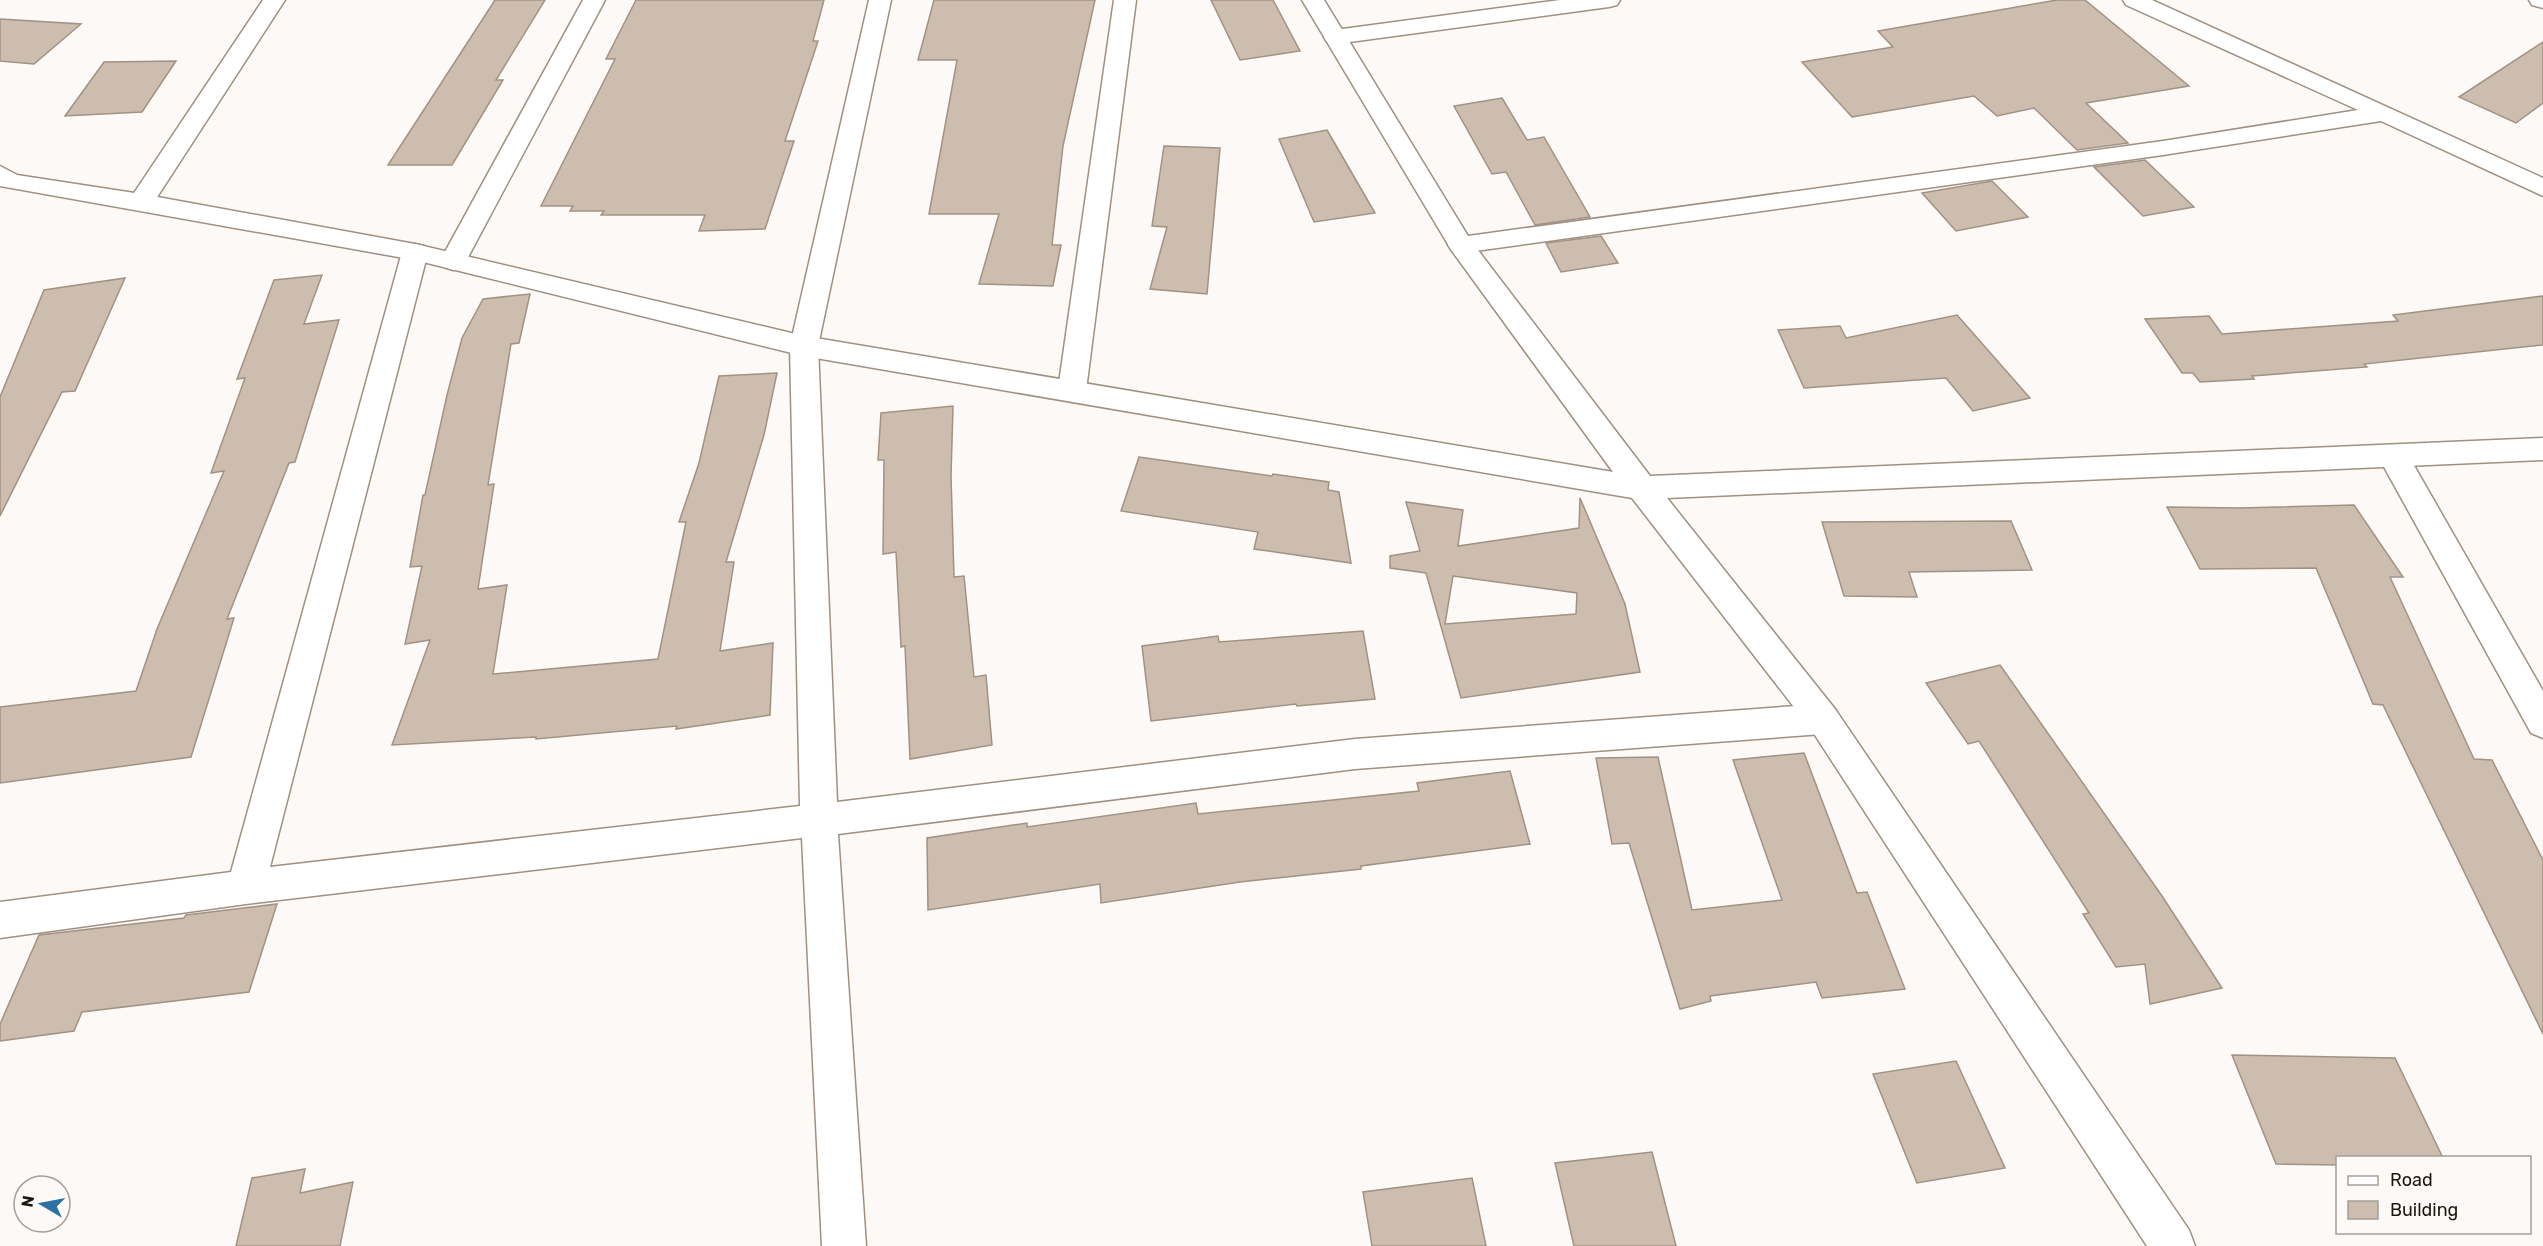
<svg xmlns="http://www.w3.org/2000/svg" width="2543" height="1246" font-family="Rubik,sans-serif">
<rect width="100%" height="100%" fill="#fdf9f6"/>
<!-- building -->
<g fill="#cdbdae" stroke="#a29284" stroke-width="1.5" fill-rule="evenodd">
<path d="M495 0H545L496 80H503L452 165H388Z"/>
<path d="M636 0H824L813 41H818L785 141H794L765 229 699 231 705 215H601L604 211H570L573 206H541L615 59H606Z"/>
<path d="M934 0H1095L1063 146 1052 245H1061L1053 286 979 284 999 214H929L957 60H918Z"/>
<path d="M1211 0H1273L1300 51 1240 60Z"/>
<path d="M2057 0H2085L2189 86 2086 103 2128 143 2077 150 2034 108 1997 116 1974 96 1852 117 1802 62 1893 47 1878 31Z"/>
<path d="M0 19 81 24 34 64 0 61Z"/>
<path d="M2543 42V103L2516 123 2459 97Z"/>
<path d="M176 61 142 112 65 116 104 62Z"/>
<path d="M1502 98 1527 140 1544 137 1590 217 1535 225 1506 172 1492 174 1454 106Z"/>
<path d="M1327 130 1375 213 1314 222 1279 139Z"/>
<path d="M1164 146 1220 148 1207 294 1150 289 1167 227 1152 226Z"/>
<path d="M2145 160 2194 207 2143 216 2094 167Z"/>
<path d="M1992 181 2028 217 1956 231 1922 193Z"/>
<path d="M1601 236 1618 263 1561 272 1546 243Z"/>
<path d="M322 275 304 324 339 320 295 462 289 463 227 619 234 618 191 757 0 783V707L136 691 157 629 224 471 211 473 245 378 237 379 274 280Z"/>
<path d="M125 278 75 391 62 392 0 516V397L44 290Z"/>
<path d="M530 294 519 343 511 344 488 485 494 484 478 589 507 585 493 674 658 659 686 522H679L699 463 719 376 777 373 764 435 726 562H734L720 651 773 643 770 715 676 729 677 726 536 739V737L392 745 430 640 405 644 422 566 410 567 423 495H425L447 395 462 338 483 299Z"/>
<path d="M2543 296V345L2364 364 2367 367 2252 376 2254 379 2200 382 2193 373H2182L2145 319 2209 316 2222 334 2398 321 2393 315Z"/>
<path d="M1957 315 2030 398 1973 411 1946 378 1804 388 1778 330 1840 326 1846 338Z"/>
<path d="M953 406 951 476 954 577 964 576 974 677 986 675 992 745 910 759 905 646 901 647 896 552 883 554 884 460H878L881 413Z"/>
<path d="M1139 457 1272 476 1273 474 1329 482 1328 490 1339 492 1351 563 1254 549 1258 532 1121 511Z"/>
<path d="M1580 498 1625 604 1640 672 1461 698 1426 573 1390 568V556L1420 551 1406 502 1463 510 1458 546 1579 528ZM1453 576 1577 593 1576 614 1445 624Z"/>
<path d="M2354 505 2403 577H2390L2474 759 2492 760 2543 860V1034L2383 705 2373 704 2316 568 2200 569 2167 507 2239 508Z"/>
<path d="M2011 521 2032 570 1909 572 1917 597 1844 596 1822 522Z"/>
<path d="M1363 631 1375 699 1297 706 1296 704 1151 721 1142 646 1218 636 1219 642Z"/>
<path d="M2000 665 2162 896 2222 988 2150 1004 2145 964 2116 967 2083 914 2089 913 1979 741 1968 744 1926 683Z"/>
<path d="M1804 753 1857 893 1867 892 1905 989 1822 998 1816 982 1710 996 1711 1001 1680 1009 1629 843 1612 844 1596 758 1658 757 1692 910 1782 900 1733 760Z"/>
<path d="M1510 771 1530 844 1361 866V869L1240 882 1101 903 1100 884 928 910 927 838 1027 823V827L1196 803 1198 814 1419 791 1417 783Z"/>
<path d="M277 904 249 992 82 1012 74 1031 0 1041V1024L39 935 184 918 186 915Z"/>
<path d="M2232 1055 2395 1058 2443 1158H2337V1165L2276 1164Z"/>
<path d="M1956 1061 2005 1168 1917 1183 1873 1074Z"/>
<path d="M1652 1152 1676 1246H1574L1555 1163Z"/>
<path d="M305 1169 300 1193 353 1182 340 1246H236L252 1178Z"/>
<path d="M1472 1178 1486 1246H1372L1363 1192Z"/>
</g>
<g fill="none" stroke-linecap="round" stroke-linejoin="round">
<!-- minor casing -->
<g stroke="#9f9081" stroke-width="3">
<g id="minor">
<path d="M263 0H285L150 208 141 210 132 208 128 202Z"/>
<path d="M583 0H605L466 261 462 267 453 270 444 267 440 261Z"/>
<path d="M869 0H891L818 346 837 802 1355 739 1823 704 1835 709 1840 719 1835 729 1823 734 1355 769 838 834 866 1246H822L802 838 246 904 0 938V902L231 872 402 252 406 246 415 244 424 246 428 252 270 867 800 806 790 346Z"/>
<path d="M1114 0H1136L1086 390 1082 397 1072 400 1062 397 1058 390Z"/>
<path d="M1560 0H1620L1617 5 1609 7 1335 44 1327 42 1324 37 1327 32 1335 30Z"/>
<path d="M2123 0H2152L2543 178V196L2381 121 2163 155 1461 253 1452 251 1448 245 1452 239 1461 237 2163 141 2358 110 2126 5Z"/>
<path d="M2529 0H2543V8L2532 5Z"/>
<path d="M2393 445 2404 448 2543 691V738L2531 733 2378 456 2382 448Z"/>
</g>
</g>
<!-- tertiary casing -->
<g stroke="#9f9081" stroke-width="3">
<path id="tertiary" d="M1302 0H1324L1471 241 1650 476 2543 438V460L1667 498 1835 709 2189 1230 2195 1246H2147L1811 729 1632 498 804 356 415 260 0 186V166L17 175 141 194 415 244 804 336 1613 472 1452 251Z"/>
</g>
<!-- minor -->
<use href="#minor" fill="#fff" fill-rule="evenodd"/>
<!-- tertiary -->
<use href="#tertiary" fill="#fff" fill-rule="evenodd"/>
</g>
<!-- legend -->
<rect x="2336" y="1156" width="195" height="78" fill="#fdf9f6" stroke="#a39e9a" stroke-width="1.5"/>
<rect x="2348" y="1176" width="30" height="9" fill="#ffffff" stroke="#a39e9a" stroke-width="1.5"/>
<text x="2390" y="1186" font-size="18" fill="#1c1611">Road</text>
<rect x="2348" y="1201" width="30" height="18" fill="#cdbdae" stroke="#a39e9a" stroke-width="1.5"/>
<text x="2390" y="1216" font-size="18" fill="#1c1611">Building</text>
<!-- north arrow -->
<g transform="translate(42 1204) rotate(280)"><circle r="28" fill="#fdf9f6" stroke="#a39e9a" stroke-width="1.5"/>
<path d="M0-4.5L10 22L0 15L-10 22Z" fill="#2c71a6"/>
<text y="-9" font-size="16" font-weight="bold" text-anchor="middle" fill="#1c1611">N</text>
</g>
</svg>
